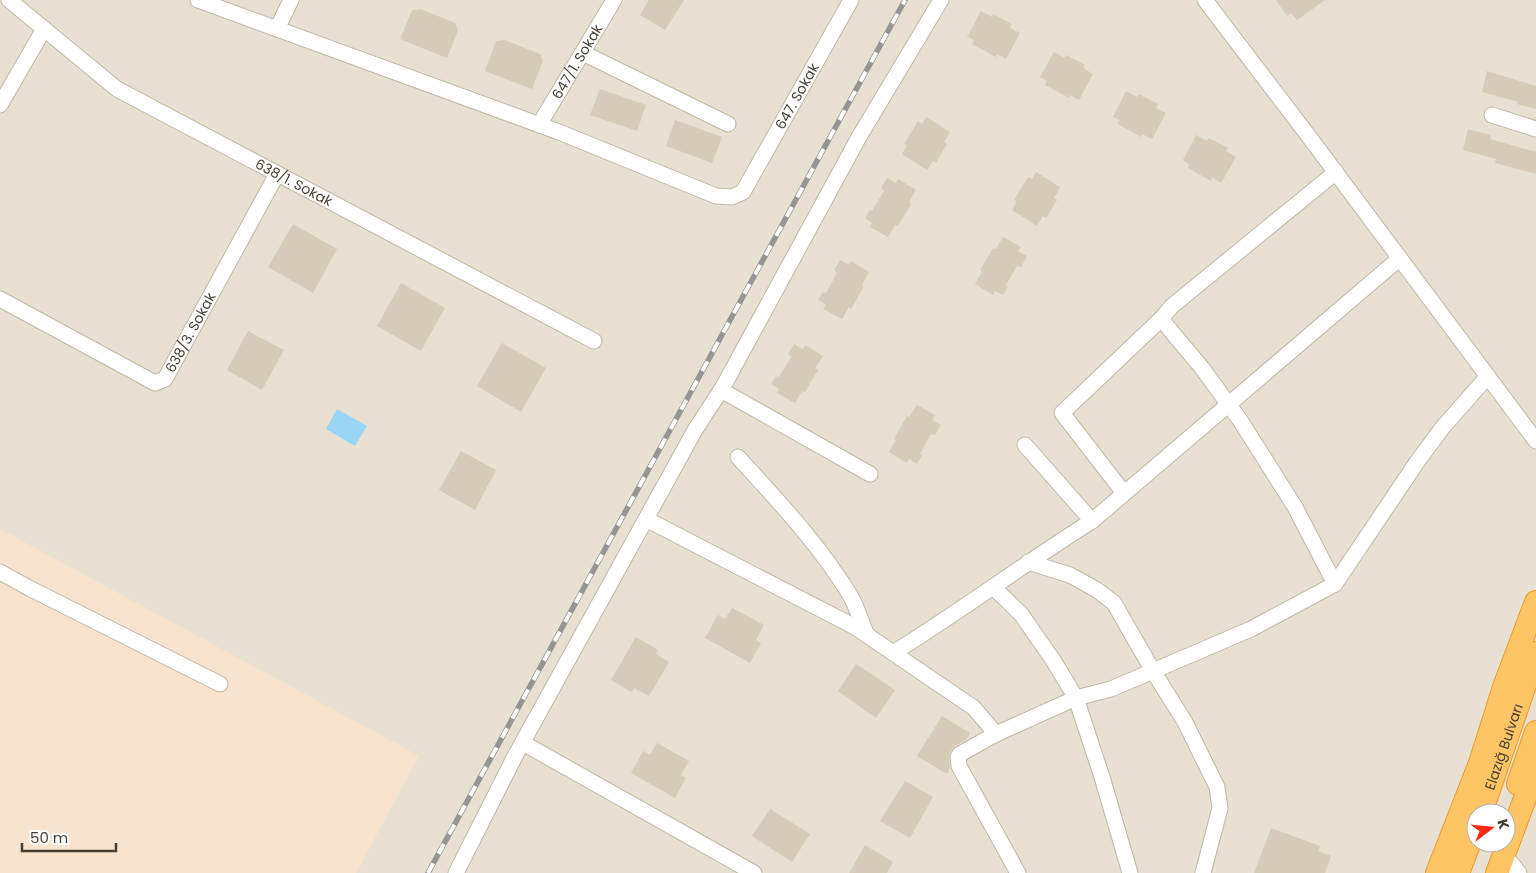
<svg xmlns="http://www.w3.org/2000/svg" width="1536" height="873" font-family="Poppins,sans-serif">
<rect width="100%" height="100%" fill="#f4efe5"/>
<!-- residential -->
<path fill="#e8e0d2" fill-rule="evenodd" d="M0 0H1536V873H0ZM1476 813H1506V843H1476Z"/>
<!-- commercial -->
<path fill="#f8e4ce" d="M0 529 419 756 356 873H0Z"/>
<!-- water -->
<path fill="#9bd5f6" d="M337 409 367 426 355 446 326 429Z"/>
<!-- building -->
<g fill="#d6cab9">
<path d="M649 0H684L665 30 640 15Z"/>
<path d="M1276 0H1325L1297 20 1291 13 1287 16Z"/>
<path d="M421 9 455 23 458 30 447 58 400 39 412 10Z"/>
<path d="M981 11 992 17 993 14 1012 24 1010 28 1020 33 1006 59 997 54 996 57 972 44 974 40 967 37Z"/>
<path d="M505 40 540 54 543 61 532 89 485 71 496 41Z"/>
<path d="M1054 52 1065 58 1066 55 1085 65 1083 68 1093 74 1079 100 1070 95 1069 98 1045 85 1047 81 1040 77Z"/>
<path d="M1487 71 1536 86V109L1517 104 1518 102 1482 92Z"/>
<path d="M600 89 646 105 637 131 590 115Z"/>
<path d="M1126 91 1137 97 1139 94 1158 104 1156 108 1166 113 1152 139 1142 134 1141 137 1118 124 1120 120 1113 117Z"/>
<path d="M926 117 950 132 944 142 947 144 936 163 933 161 927 170 902 154 907 145 904 144 918 121 922 124Z"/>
<path d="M675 120 722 137 712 163 666 146Z"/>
<path d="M1468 129 1491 135 1490 139 1536 152V174L1495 163 1496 159 1463 150Z"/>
<path d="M1196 135 1207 141 1209 138 1228 148 1226 151 1236 157 1221 183 1212 177 1211 181 1188 168 1189 164 1183 160Z"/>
<path d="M1036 172 1060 187 1054 198 1057 200 1046 218 1043 216 1037 226 1012 210 1017 201 1014 200 1028 177 1032 179Z"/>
<path d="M887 178 896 183 898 179 916 190 909 202 911 204 898 226 895 225 888 237 870 227 872 223 865 218 870 210 872 211 884 191 881 188Z"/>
<path d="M293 224 337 249 313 293 268 267Z"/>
<path d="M1003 237 1021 247 1018 251 1027 256 1021 267 1017 266 1006 285 1008 287 1003 295 995 291 993 295 975 284 982 272 980 270 993 248 996 249Z"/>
<path d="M840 260 849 265 851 261 869 272 862 285 864 286 851 309 849 307 842 319 823 309 826 305 818 300 823 292 826 293 837 273 834 270Z"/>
<path d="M401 283 445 308 421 351 377 326Z"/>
<path d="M248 331 284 350 262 390 227 370Z"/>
<path d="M502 343 546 368 521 412 477 386Z"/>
<path d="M794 344 803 349 805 345 823 356 815 368 818 370 805 392 802 391 795 403 777 393 779 389 771 384 776 376 779 377 791 357 788 354Z"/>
<path d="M917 405 935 415 932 420 941 425 935 435 931 434 920 454 922 455 917 464 909 459 907 463 889 452 896 440 894 439 907 416 909 417Z"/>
<path d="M461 451 496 470 475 510 439 490Z"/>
<path d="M732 608 764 625 756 640 761 643 750 663 705 638 718 615 725 619Z"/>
<path d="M636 637 658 650 656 654 669 662 649 696 634 688 631 692 611 680Z"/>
<path d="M856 664 895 690 876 718 838 691Z"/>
<path d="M942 716 970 733 966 740 955 746 950 752 949 758 950 768 947 774 917 756Z"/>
<path d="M657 743 689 761 681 775 686 778 675 798 631 773 643 751 650 755Z"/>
<path d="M905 781 933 797 910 838 880 821Z"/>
<path d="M770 809 810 834 792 862 752 836Z"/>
<path d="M1271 828 1320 846 1318 851 1331 856 1325 873H1254Z"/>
<path d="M865 845 893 862 887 873H849Z"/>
</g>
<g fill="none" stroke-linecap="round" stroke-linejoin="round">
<!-- minor casing -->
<g stroke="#c0b6a6" stroke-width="17">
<g id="minor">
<path id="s1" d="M9 0 117 89 594 341"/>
<path id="s2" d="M198 0 559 132 716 196 732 197 743 192 851 0"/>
<path d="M1205 0 1313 142 1536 441"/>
<path d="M277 29 291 0"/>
<path d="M583 53 728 124"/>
<path d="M0 105 44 29"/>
<path d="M1492 115 1536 129"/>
<path id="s3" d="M539 125 614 0"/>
<path id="s4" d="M0 299 155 383 165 379 277 174"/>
<path d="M1161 319 1202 368 1240 420 1295 507 1335 584"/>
<path d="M721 390 870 474"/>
<path d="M1025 445 1092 521"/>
<path d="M738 457C778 501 819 544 850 595 857 607 861 622 867 635"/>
<path d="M1124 493 1062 413 1161 319 1172 306 1336 172"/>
<path d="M646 519 855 627 974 708 996 734"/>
<path d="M1028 562 1070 575 1097 590 1114 603 1153 671 1185 722 1217 787 1220 808 1203 873"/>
<path d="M0 572 29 588 220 684"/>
<path d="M993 587 1021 614 1053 660 1076 698 1102 777 1130 873"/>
<path d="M893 653C961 611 1025 563 1092 521L1400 258"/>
<path d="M523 743 754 873"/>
<path d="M1504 854 1519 873"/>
<path d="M456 873 514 758 695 430 723 387 859 137 941 0"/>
<path d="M1018 873 959 766 958 757 960 754 996 734 1076 698 1111 689 1251 629 1335 584 1417 462 1443 427 1488 376"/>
</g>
</g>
<!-- highway casing -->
<g stroke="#eb9a28" stroke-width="24">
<g id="highway">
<path d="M1518 784 1536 732"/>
<path id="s5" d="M1481 813 1536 653"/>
<path d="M1437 873 1480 763 1504 687 1536 602"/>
<path d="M1458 873 1476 826"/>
<path d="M1497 873 1536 769"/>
</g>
</g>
<!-- minor -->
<use href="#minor" stroke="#fff" stroke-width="15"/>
<!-- highway -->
<use href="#highway" stroke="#ffc565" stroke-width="22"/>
<!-- rail casing -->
<g stroke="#959595" stroke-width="5.5">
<path id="rail" d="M428 873 905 0"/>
</g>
<!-- rail -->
<use href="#rail" stroke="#fff" stroke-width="4" stroke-dasharray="11" stroke-linecap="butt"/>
</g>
<g text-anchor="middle" stroke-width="4.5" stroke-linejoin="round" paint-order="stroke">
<!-- street labels -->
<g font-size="14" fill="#473f34" stroke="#fff">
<text dy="5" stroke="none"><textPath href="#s3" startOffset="74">647/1. Sokak</textPath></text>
<text dy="5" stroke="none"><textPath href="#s2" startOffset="692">647. Sokak</textPath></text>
<text dy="5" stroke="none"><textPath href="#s1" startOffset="340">638/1. Sokak</textPath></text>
<text dy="5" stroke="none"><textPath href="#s4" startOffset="240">638/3. Sokak</textPath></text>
<text dy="5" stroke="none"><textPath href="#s5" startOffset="70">Elazığ Bulvarı</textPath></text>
</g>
</g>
<!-- north arrow -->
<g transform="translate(1491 828) rotate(74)"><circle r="24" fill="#ffffff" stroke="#b5b2ae"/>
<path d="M0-4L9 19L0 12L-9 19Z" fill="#ff2a11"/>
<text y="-8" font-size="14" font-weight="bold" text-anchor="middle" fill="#473f34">K</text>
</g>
<!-- scale -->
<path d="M22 843v8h94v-8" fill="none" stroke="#473f34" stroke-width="2.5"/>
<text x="30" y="843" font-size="15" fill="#473f34" stroke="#ffffff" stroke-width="4" paint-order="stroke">50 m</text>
</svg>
